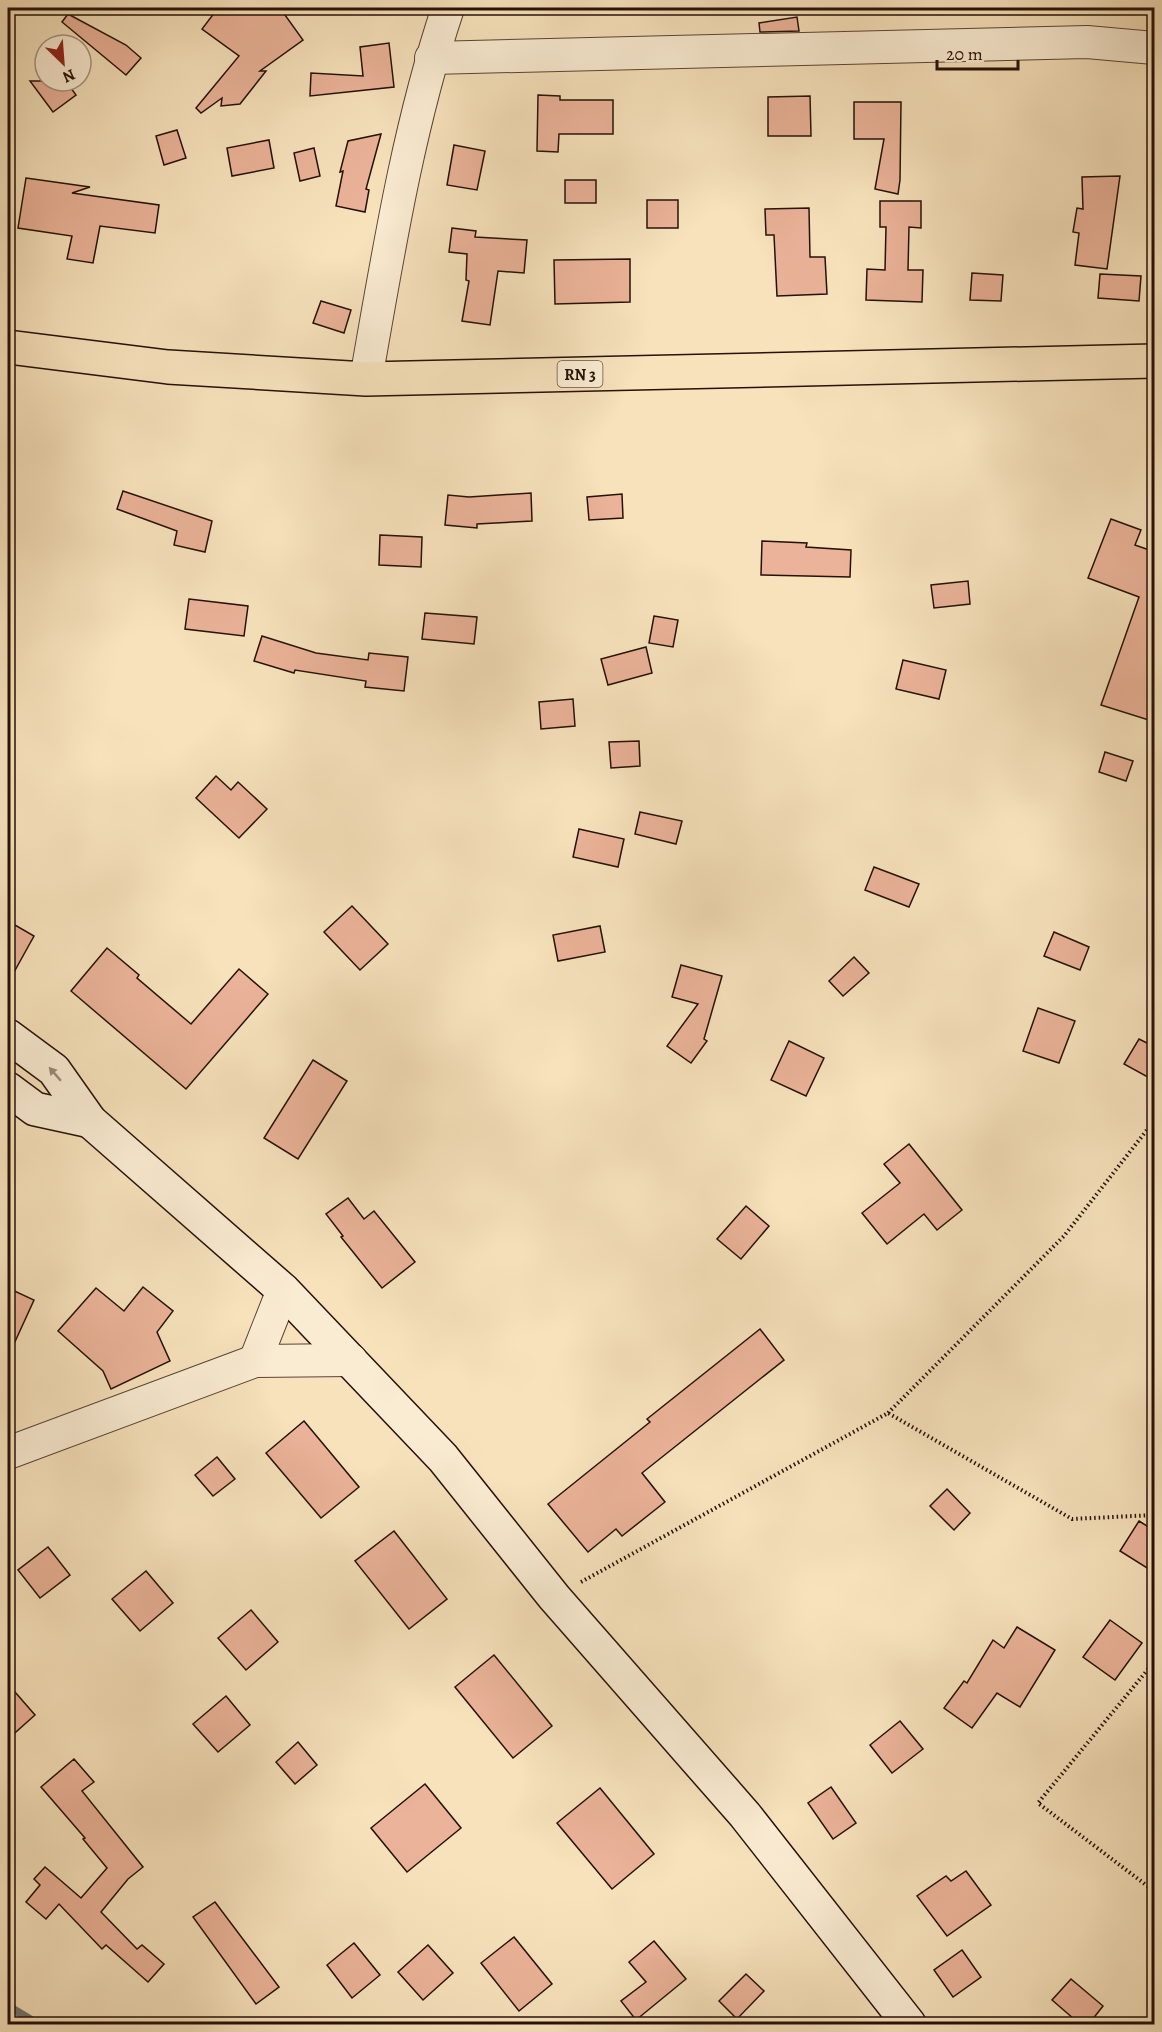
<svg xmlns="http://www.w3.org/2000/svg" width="1162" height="2032" font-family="Alegreya,serif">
<rect width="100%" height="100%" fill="#f7e2bc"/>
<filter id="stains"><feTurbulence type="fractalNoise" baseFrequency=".00333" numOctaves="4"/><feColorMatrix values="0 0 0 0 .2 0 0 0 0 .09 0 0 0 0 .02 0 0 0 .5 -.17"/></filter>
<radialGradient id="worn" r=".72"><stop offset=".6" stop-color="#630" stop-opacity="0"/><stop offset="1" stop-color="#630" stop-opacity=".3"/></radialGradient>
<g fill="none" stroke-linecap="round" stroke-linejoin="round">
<!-- stream -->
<path stroke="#6d786e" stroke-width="8" d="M8 2006 38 2024"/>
</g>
<!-- building -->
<g fill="#ebb399" stroke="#261007" stroke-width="1.5">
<path d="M218 8H280L303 40 260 71H266L240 104 221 106 222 98 201 113 196 108 239 56 202 29Z"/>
<path d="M68 14 126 45 141 58 126 75 62 22Z"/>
<path d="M797 17 799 31 760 32 759 23Z"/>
<path d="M389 43 394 87 310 96 311 73 363 76 360 47Z"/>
<path d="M30 81H66L76 95 53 112Z"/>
<path d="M538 95 560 96V100H613V134H559L558 152 537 151Z"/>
<path d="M810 96 811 136H768V97Z"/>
<path d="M854 102H901L900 180 898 194 875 189 884 139H854Z"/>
<path d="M177 130 186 158 164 165 156 136Z"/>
<path d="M381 134 366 189 369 190 365 212 336 206 343 171 340 172 348 141Z"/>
<path d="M269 140 274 168 232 176 227 148Z"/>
<path d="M454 145 485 151 477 190 447 185Z"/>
<path d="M314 148 320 176 300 181 294 153Z"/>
<path d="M1120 176 1107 269 1075 265 1079 233 1073 232 1077 208 1083 209 1082 177Z"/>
<path d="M26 178 90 187 72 193 159 205 155 233 100 226 93 263 67 259 72 236 18 228Z"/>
<rect x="565" y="180" width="31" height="23"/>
<rect x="647" y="200" width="31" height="28"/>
<path d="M880 201H921V228L909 227 908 270H923L922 302 866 300 867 269 885 270 886 227H880Z"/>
<path d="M809 208 810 257H825L827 294 777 296 774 235H766L765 209Z"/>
<path d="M452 228 476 231 475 237 527 240 524 273 498 271 490 325 462 321 469 281 466 280 467 254 449 252Z"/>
<path d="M630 259V302L555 304 554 260Z"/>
<path d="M972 273 1003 275 1001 301 970 300Z"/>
<path d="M1100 274 1141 276 1139 301 1098 298Z"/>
<path d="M321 301 351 310 344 333 313 323Z"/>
<path d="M123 491 212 521 205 552 174 545 177 531 117 509Z"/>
<path d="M531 493 532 521 477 524V528L445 525 448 495 469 497Z"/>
<path d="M622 494 623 518 589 520 587 497Z"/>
<path d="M1111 519 1141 530 1135 545 1155 552V722L1101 705 1139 597 1088 578Z"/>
<path d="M380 535 422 537 421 567 379 565Z"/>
<path d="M762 541 807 543 806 547 851 550 850 577 761 575Z"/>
<path d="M968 581 970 604 934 608 931 585Z"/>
<path d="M189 599 248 606 244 636 185 629Z"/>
<path d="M425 613 477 617 474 644 422 639Z"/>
<path d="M654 616 678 620 673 647 649 643Z"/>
<path d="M262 636 316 653 368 660 369 653 408 657 404 691 365 687 366 681 295 670 294 673 254 661Z"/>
<path d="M646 647 652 673 608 685 601 659Z"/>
<path d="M903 660 946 670 939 699 896 689Z"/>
<path d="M573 699 575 726 541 729 539 702Z"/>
<path d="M639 741 640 766 611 768 609 742Z"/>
<path d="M1105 752 1133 761 1126 781 1099 772Z"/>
<path d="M216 776 231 790 238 782 267 809 239 838 196 798Z"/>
<path d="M640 812 682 821 676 844 635 834Z"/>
<path d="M579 829 624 839 618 867 573 857Z"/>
<path d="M874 867 919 884 909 907 865 890Z"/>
<path d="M352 906 388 944 360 970 324 932Z"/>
<path d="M8 921 34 936 8 983Z"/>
<path d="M600 926 605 952 558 961 553 935Z"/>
<path d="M1054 932 1089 947 1080 970 1044 956Z"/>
<path d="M107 948 139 975 137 978 191 1024 239 969 268 994 186 1089 71 991Z"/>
<path d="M854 957 869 973 843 996 829 981Z"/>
<path d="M681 965 722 976 704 1039 707 1041 691 1063 667 1046 698 1004 672 997Z"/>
<path d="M1038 1008 1075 1021 1059 1063 1023 1051Z"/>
<path d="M1139 1039 1155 1047V1081L1124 1064Z"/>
<path d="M789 1041 824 1058 806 1096 771 1080Z"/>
<path d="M313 1060 347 1081 298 1159 264 1138Z"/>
<path d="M909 1144 962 1210 937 1230 924 1214 887 1244 862 1213 900 1183 884 1164Z"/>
<path d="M348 1198 364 1219 374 1211 415 1262 382 1288 341 1237 343 1236 326 1214Z"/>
<path d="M746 1206 769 1226 741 1259 717 1239Z"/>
<path d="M143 1287 173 1311 157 1332 170 1361 111 1389 103 1371 58 1331 96 1288 124 1311Z"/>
<path d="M8 1288 34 1300 8 1357Z"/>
<path d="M760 1329 784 1360 642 1473 665 1502 622 1536 616 1529 588 1552 548 1504 650 1422 647 1419Z"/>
<path d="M304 1421 359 1487 321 1518 266 1453Z"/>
<path d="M217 1457 235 1479 213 1496 195 1475Z"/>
<path d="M947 1489 970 1513 954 1530 930 1506Z"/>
<path d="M1139 1521 1155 1531V1573L1120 1551Z"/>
<path d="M394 1531 447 1599 409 1629 355 1561Z"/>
<path d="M48 1547 70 1575 40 1598 18 1570Z"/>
<path d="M146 1571 173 1603 140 1631 112 1599Z"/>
<path d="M251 1610 278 1642 246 1670 218 1638Z"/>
<path d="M1110 1620 1142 1643 1115 1680 1083 1657Z"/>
<path d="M1017 1627 1055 1650 1020 1707 997 1693 972 1728 944 1708 964 1681 967 1683 993 1640 1004 1648Z"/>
<path d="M494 1655 552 1726 513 1758 455 1687Z"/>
<path d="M8 1684 35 1715 8 1739Z"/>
<path d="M226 1696 250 1725 218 1752 193 1724Z"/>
<path d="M900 1721 923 1749 892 1773 870 1745Z"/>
<path d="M298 1742 317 1765 295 1784 276 1762Z"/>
<path d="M74 1759 94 1782 82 1791 143 1867 128 1879 101 1912 137 1949 142 1945 164 1964 148 1982 106 1945 102 1949 59 1904 46 1919 26 1902 40 1885 34 1879 45 1867 81 1898 107 1868 83 1839 85 1838 41 1787Z"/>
<path d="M425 1784 461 1828 407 1872 371 1828Z"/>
<path d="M831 1787 856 1823 833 1839 808 1803Z"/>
<path d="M600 1788 654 1854 612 1889 557 1823Z"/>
<path d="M966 1871 991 1905 947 1936 917 1896 946 1876 951 1881Z"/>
<path d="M215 1902 279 1987 256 2004 193 1917Z"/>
<path d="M514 1937 552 1984 519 2011 481 1963Z"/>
<path d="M654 1941 686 1979 636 2020 621 2001 646 1982 629 1962Z"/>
<path d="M354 1943 380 1975 352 1998 327 1965Z"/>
<path d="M428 1945 453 1973 423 2000 398 1972Z"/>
<path d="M962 1950 981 1977 953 1997 934 1970Z"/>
<path d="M746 1974 764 1991 737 2019 719 2001Z"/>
<path d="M1071 1979 1103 2006 1088 2025H1081L1052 2000Z"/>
</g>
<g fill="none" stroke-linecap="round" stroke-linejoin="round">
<!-- street casing -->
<g stroke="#5a4434" stroke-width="34">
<g id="street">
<path d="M431 58 1087 42 1154 48"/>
<path d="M366 379C388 254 408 128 448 8"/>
<path d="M255 1361 283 1290"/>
<path d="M8 1453 255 1361 351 1360"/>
</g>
</g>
<!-- secondary casing -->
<g stroke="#261007" stroke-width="36">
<g id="secondary">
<path d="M8 1036 54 1070 90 1121 283 1290 443 1458 554 1597 745 1815 909 2024"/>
<path d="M8 1089 35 1109 90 1121"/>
</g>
</g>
<!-- primary casing -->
<g stroke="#261007" stroke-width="36">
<path id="primary" d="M8 347 168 367 366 379 1154 361"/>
</g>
<!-- path -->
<g stroke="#261007" stroke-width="4" stroke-dasharray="1.5 3" stroke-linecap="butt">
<path d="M888 1413 1064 1236 1154 1121"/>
<path d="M581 1582 888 1413 1072 1519 1154 1515"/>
<path d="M1154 1662 1038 1803 1154 1891"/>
</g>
<!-- street -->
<use href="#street" stroke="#faecd3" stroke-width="32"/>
<!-- secondary -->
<use href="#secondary" stroke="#faecd3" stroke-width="33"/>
<!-- primary -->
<use href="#primary" stroke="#f7e2bc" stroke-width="33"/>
</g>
<!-- one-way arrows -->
<defs><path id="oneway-solid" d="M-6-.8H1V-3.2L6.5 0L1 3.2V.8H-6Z" transform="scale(1.5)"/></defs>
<use fill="#9b8977" href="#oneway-solid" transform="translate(55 1074) rotate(-131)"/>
<g text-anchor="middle" stroke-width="4.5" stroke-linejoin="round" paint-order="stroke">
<!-- shield labels -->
<rect fill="#faecd3" stroke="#665244" stroke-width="1.5" x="557.5" y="361" width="45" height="26" rx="4.5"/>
<g font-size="16" font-weight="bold" fill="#261007">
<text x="580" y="380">RN 3</text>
</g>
</g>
<!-- margin -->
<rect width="1162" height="2032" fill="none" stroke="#f7e2bc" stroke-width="30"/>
<rect x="9" y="9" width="1144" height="2014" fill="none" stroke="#261007" stroke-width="3"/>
<rect x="15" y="15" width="1132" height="2002" fill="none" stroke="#261007" stroke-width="1.5"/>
<!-- north arrow -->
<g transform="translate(63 63) rotate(155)"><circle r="28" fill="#faecd3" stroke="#a59481" stroke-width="1.5"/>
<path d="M0-4.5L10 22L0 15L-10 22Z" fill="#8f2418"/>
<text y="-9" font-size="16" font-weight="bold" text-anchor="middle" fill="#261007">N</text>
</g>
<!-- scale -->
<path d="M937 60v9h81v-9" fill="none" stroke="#261007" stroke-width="3"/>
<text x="946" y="60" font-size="18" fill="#261007" stroke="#faecd3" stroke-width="4.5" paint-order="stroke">20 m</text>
<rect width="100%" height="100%" filter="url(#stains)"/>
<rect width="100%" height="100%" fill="url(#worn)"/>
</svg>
